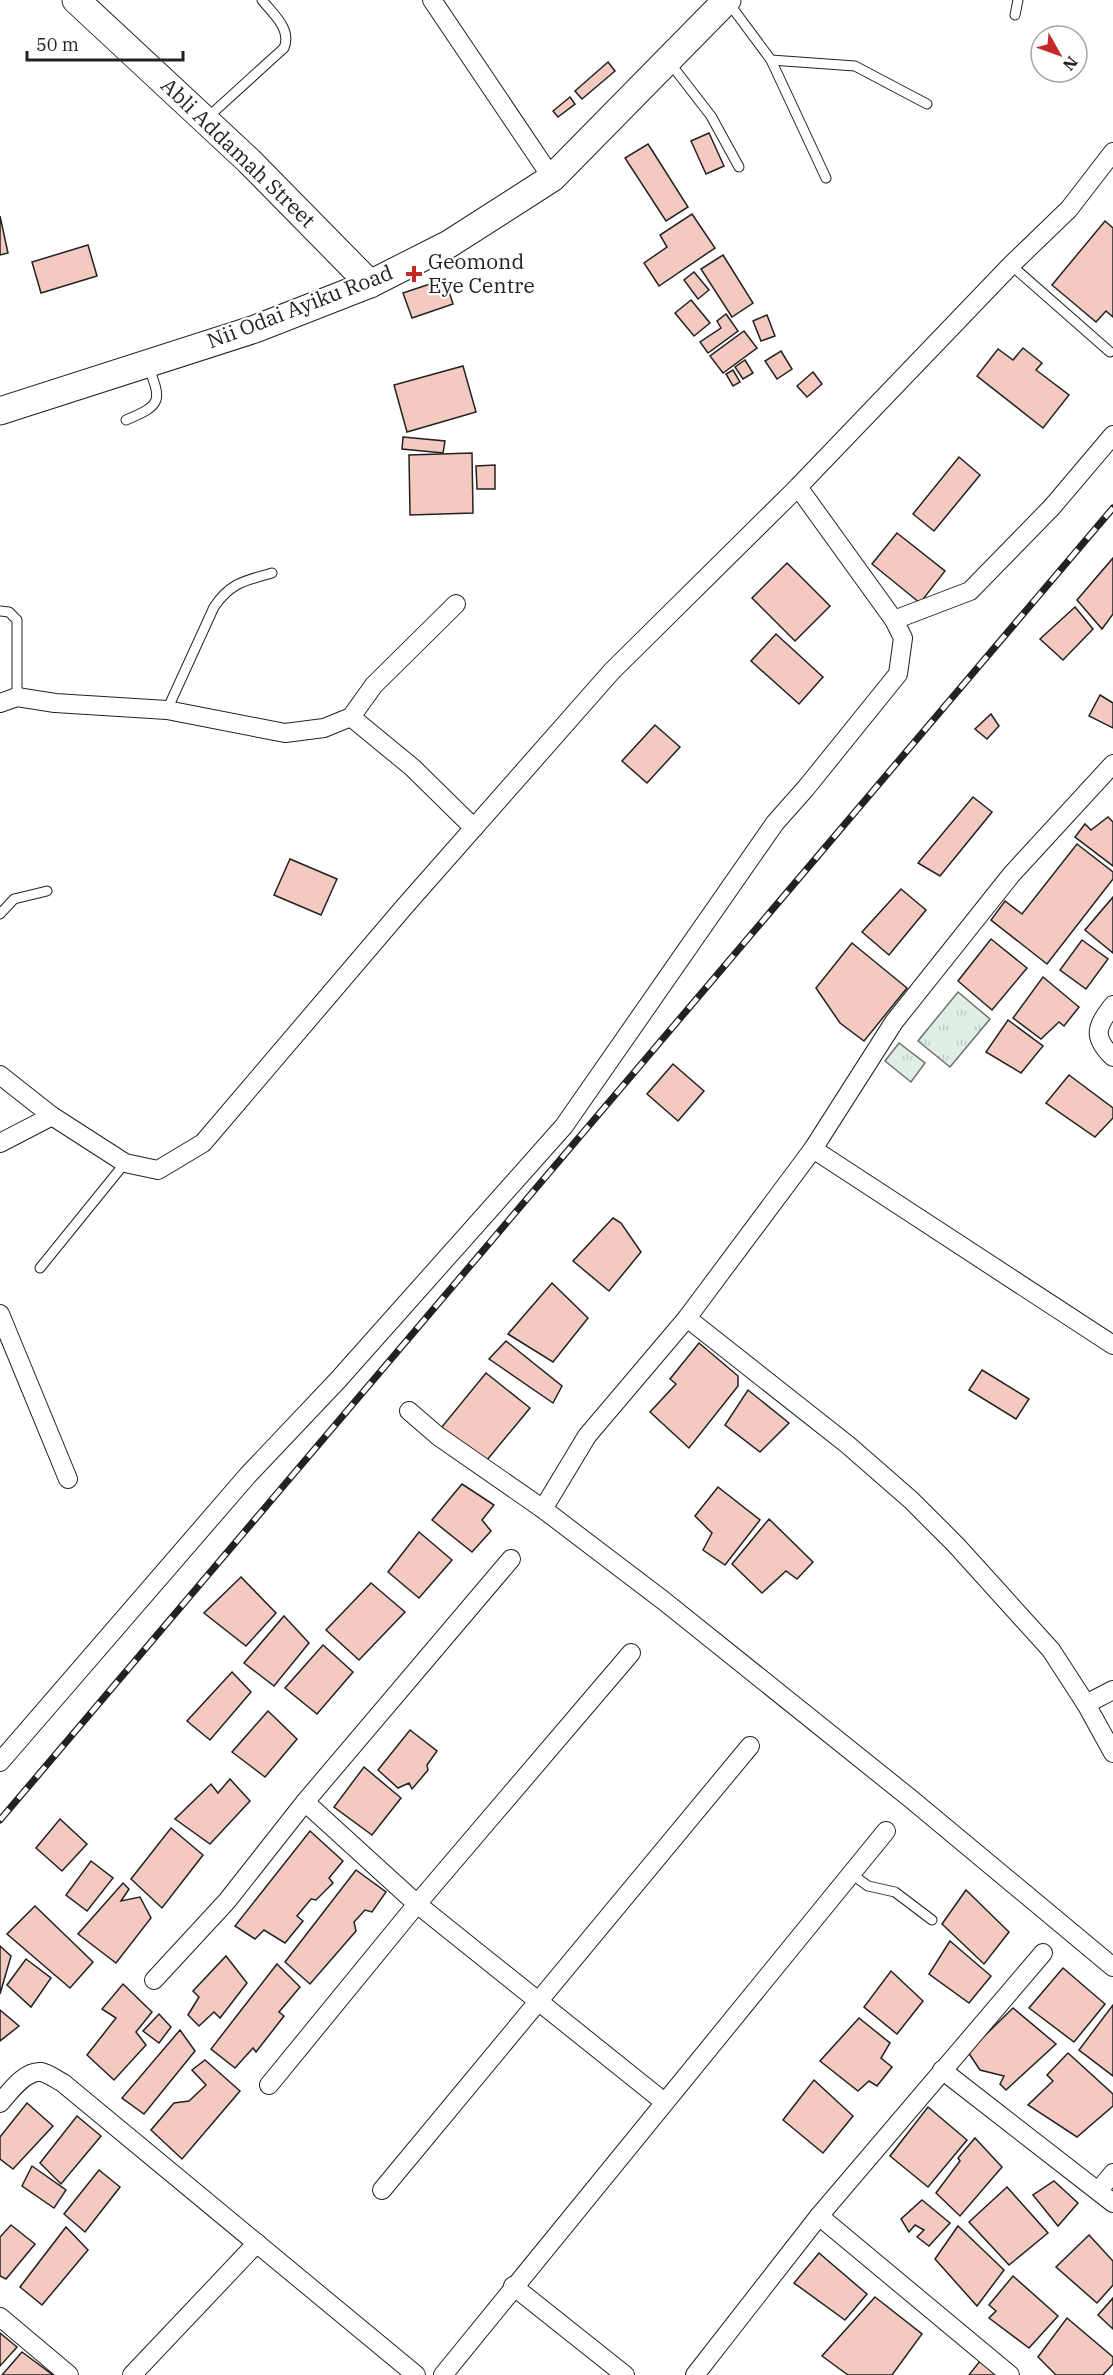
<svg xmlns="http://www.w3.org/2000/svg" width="1113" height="2375" font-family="'IBM Plex Serif',serif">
<defs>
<pattern id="park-tufts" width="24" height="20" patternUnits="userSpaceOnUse" patternTransform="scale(1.5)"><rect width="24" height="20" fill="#e0efe3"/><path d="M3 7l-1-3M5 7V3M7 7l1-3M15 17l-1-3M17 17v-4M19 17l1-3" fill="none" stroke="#c0cdc2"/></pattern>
</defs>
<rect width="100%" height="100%" fill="#fff"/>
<!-- park -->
<g fill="url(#park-tufts)" stroke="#6f6f6f" stroke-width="1.5">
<path d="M958 992 990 1019 950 1067 918 1041Z"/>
<path d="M899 1043 925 1063 911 1082 885 1061Z"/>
</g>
<!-- building -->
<g fill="#f3c9c0" stroke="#222" stroke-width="1.5">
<path d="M608 62 615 71 582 99 575 91Z"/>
<path d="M570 97 575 104 558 117 553 111Z"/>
<path d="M709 133 724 166 706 174 691 141Z"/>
<path d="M648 144 688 207 666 221 625 158Z"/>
<path d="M692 214 715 248 659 286 644 263 667 247 660 235Z"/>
<path d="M0 216 8 253 0 255Z"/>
<path d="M1105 221 1113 228V317L1106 311 1096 322 1052 285Z"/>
<path d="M88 245 97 276 41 293 32 262Z"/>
<path d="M723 255 753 303 732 317 701 269Z"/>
<path d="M694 272 709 290 698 299 684 280Z"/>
<path d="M445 279 453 304 412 318 403 293Z"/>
<path d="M691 300 710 323 694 336 675 313Z"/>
<path d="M726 314 738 331 708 353 700 342 721 328 717 321Z"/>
<path d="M767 315 775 336 761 341 753 321Z"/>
<path d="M744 331 757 348 723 373 710 356Z"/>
<path d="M1023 348 1042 363 1036 370 1069 395 1043 428 977 376 998 349 1013 360Z"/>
<path d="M781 351 792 369 777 379 765 361Z"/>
<path d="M745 360 753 373 743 379 735 367Z"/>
<path d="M463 366 476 412 407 432 394 385Z"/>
<path d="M733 370 740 382 733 386 726 374Z"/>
<path d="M813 372 822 384 807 397 797 386Z"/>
<path d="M403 437 445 441 443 453 402 449Z"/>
<path d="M472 453 473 513 410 515 409 455Z"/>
<path d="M959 457 980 475 934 531 913 514Z"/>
<path d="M495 465V489H477L476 466Z"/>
<path d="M897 533 945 571 920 603 872 564Z"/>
<path d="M1113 558V614L1102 629 1077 600Z"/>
<path d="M787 563 830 606 795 641 752 598Z"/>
<path d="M1075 607 1093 629 1063 660 1040 639Z"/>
<path d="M776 634 823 677 799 704 751 661Z"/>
<path d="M1100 695 1113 703V728L1089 716Z"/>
<path d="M991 714 999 726 987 739 975 729Z"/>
<path d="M655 725 680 747 647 783 622 761Z"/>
<path d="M973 797 992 812 940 876 918 863Z"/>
<path d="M1108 817 1113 822V866L1075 837 1085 824 1091 830Z"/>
<path d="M1077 844 1113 872V879L1047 964 991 920 1005 901 1022 914Z"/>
<path d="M290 859 337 879 321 915 274 895Z"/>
<path d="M901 889 926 910 889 955 862 932Z"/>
<path d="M1113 897V953L1085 930Z"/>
<path d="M991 939 1027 968 992 1010 958 981Z"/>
<path d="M1082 940 1108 959 1086 989 1060 970Z"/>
<path d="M852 943 907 988 864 1041 840 1023 816 988Z"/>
<path d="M1043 977 1079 1007 1064 1026 1059 1022 1041 1039 1013 1018Z"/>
<path d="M1008 1020 1043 1046 1021 1073 986 1052Z"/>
<path d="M673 1064 704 1091 678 1121 647 1094Z"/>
<path d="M1069 1075 1113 1108V1118L1095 1137 1046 1103Z"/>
<path d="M613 1218 621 1223 641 1252 609 1291 573 1261Z"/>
<path d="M552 1283 588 1318 553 1362 508 1334Z"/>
<path d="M506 1341 562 1386 553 1403 489 1359Z"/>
<path d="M699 1343 738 1376V1386L689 1448 650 1412 676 1384 670 1379Z"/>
<path d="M982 1370 1029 1399 1016 1419 969 1390Z"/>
<path d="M486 1373 530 1408 487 1460 441 1428Z"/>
<path d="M748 1390 789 1423 760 1452 725 1425Z"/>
<path d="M462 1484 494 1505 482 1520 491 1531 472 1552 432 1520Z"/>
<path d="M718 1487 760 1520 725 1565 703 1550 712 1533 695 1516Z"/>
<path d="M769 1519 813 1562 797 1579 786 1571 762 1593 732 1564Z"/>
<path d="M419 1532 452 1560 419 1598 388 1572Z"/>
<path d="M241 1577 276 1613 246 1646 204 1613Z"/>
<path d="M371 1583 405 1612 359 1660 326 1630Z"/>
<path d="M284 1616 309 1643 274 1686 244 1663Z"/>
<path d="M323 1645 353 1672 317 1714 285 1688Z"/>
<path d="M232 1672 251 1692 210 1740 187 1721Z"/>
<path d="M268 1711 297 1739 265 1777 232 1752Z"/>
<path d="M410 1730 437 1751 427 1765 428 1770 412 1789 409 1783 398 1788 378 1770Z"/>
<path d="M364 1767 401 1798 372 1835 334 1807Z"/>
<path d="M230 1779 250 1801 210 1844 175 1819 211 1784 218 1793Z"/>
<path d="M60 1819 87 1844 62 1871 36 1848Z"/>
<path d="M171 1828 203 1855 162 1908 131 1879Z"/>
<path d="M310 1831 343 1861 329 1878 333 1883 316 1900 311 1899 297 1916 303 1921 285 1943 264 1930 255 1939 235 1926Z"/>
<path d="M91 1861 113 1878 87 1911 66 1895Z"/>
<path d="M356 1870 386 1892 372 1912 365 1910 354 1922 356 1931 310 1984 285 1962Z"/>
<path d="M123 1883 129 1889 121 1901 140 1897 151 1918 116 1963 78 1934Z"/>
<path d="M966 1890 1009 1932 984 1964 942 1924Z"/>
<path d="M35 1906 93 1962 70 1988 7 1934Z"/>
<path d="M950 1941 991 1976 969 2003 929 1974Z"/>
<path d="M0 1946 11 1956 0 1994Z"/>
<path d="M226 1956 247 1983 220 2018 214 2012 199 2026 188 2015 199 1997 193 1991Z"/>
<path d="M26 1959 51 1978 31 2007 7 1985Z"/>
<path d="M277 1964 300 1987 279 2012 284 2016 256 2052 253 2048 235 2068 211 2049Z"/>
<path d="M1063 1968 1105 2004 1074 2042 1029 2008Z"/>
<path d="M891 1971 923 2001 897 2034 864 2007Z"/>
<path d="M123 1984 152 2012 136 2032 146 2045 114 2080 87 2055 116 2018 102 2009Z"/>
<path d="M1113 2005V2076L1079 2050Z"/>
<path d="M1013 2008 1056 2044 1006 2090 1000 2084 1004 2076 980 2070 968 2052Z"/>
<path d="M0 2010 19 2026 0 2041Z"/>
<path d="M159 2014 171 2027 159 2043 143 2031Z"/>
<path d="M859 2018 890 2043 881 2058 892 2067 877 2086 869 2081 858 2091 820 2061Z"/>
<path d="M180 2030 195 2051 144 2114 122 2098Z"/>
<path d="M1068 2053 1113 2094V2106L1077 2137 1028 2105 1053 2081 1047 2075Z"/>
<path d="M205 2060 240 2091 182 2159 151 2130 174 2103 189 2101 206 2085 192 2070Z"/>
<path d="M814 2080 853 2116 823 2153 783 2120Z"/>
<path d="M27 2103 53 2126 13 2169 0 2159V2137Z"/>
<path d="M928 2107 967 2140 928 2187 890 2156Z"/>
<path d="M77 2116 101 2136 61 2184 40 2163Z"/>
<path d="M975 2138 1002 2167 960 2216 936 2193 960 2161 958 2158Z"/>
<path d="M32 2166 66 2190 54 2208 22 2186Z"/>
<path d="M99 2170 120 2187 85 2232 64 2214Z"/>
<path d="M1054 2181 1078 2203 1058 2226 1033 2195Z"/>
<path d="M1007 2187 1048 2233 1009 2265 969 2222Z"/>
<path d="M922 2200 950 2223 929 2246 917 2237 924 2230 915 2225 909 2232 901 2219Z"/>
<path d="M11 2225 35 2244 6 2279 0 2276V2237Z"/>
<path d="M958 2226 1004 2270 977 2306 935 2259Z"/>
<path d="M66 2227 88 2250 42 2305 20 2287Z"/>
<path d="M1089 2235 1113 2261V2285L1097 2303 1056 2267Z"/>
<path d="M819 2253 867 2294 845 2320 794 2283Z"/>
<path d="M1013 2276 1058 2316 1029 2348 989 2318 996 2311 989 2305Z"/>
<path d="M875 2297 922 2334 892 2375H848L822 2356Z"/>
<path d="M1113 2298V2329L1098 2315Z"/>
<path d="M1067 2318 1113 2357V2364L1103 2375H1056L1038 2357Z"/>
<path d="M0 2333 17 2347 0 2366Z"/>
<path d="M22 2352 53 2375H2Z"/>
<path d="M980 2361 995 2374V2375H969Z"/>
</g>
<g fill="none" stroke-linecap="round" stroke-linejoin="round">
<!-- lane casing -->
<g stroke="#222" stroke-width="11">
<g id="lane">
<path d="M728 2 771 60 826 178"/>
<path d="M1015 15 1018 0"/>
<path d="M771 60 855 66 927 104"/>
<path d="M670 63 711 116 739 167"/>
<path d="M207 118 284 48C292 29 273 14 262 0"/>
<path d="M1011 265 1110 352"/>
<path d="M126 420C162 405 162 401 148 366"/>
<path d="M0 611 9 612 17 620V697"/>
<path d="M167 710 214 607C231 582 245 581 272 573"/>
<path d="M0 914 14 899 47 891"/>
<path d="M40 1268 125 1163"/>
<path d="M850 1873 868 1886 895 1892 932 1920"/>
</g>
</g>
<!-- street casing -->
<g stroke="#222" stroke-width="20">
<g id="street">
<path d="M432 0 552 178"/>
<path d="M894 620 970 591 1052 507 1113 435"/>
<path d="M0 703 17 697 55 703 167 710 285 733 324 728 351 717 374 685 456 604"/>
<path d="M351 717 413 768 474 828"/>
<path d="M1113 1005C1096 1027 1092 1037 1113 1057"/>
<path d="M0 1075 52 1116 125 1163 158 1170 203 1143 405 906 612 671 798 487 1011 265 1069 209 1113 152"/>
<path d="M0 1143 52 1116"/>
<path d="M813 1149 1113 1345"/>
<path d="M0 1314 68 1479"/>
<path d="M687 1318 848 1445 911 1500 956 1545 1051 1650 1086 1704 1113 1753"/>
<path d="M409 1411 438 1436 543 1509 664 1601 911 1799 1113 1967"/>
<path d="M543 1509 587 1436 687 1318 813 1149 894 1022 1011 875 1113 764"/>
<path d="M1086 1704 1113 1690"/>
<path d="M0 1762 248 1475 338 1380 564 1126 775 823 806 788 898 674 903 638 894 620 798 487"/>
<path d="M305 1802 417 1904 663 2101"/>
<path d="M154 1980 227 1901 305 1802 511 1559"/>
<path d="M942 2070 1113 2203"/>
<path d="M269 2085 417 1904 631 1653"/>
<path d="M0 2103C9 2093 25 2070 41 2072 48 2073 57 2080 63 2083L416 2375"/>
<path d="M382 2190 750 1746"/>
<path d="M1099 2190 1113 2173"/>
<path d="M819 2216 1010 2375"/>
<path d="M513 2286 625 2375"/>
<path d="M0 2317 69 2375"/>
<path d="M132 2375 257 2243"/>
<path d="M443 2375 886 1831"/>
<path d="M695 2375 819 2216 1043 1953"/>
</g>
</g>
<!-- secondary casing -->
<g stroke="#222" stroke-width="29">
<g id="secondary">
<path d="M76 0 249 161 370 284"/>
<path d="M0 411 255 329 370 284 449 244 552 178 727 0"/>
</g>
</g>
<!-- lane -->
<use href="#lane" stroke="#fff" stroke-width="9"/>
<!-- street -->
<use href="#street" stroke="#fff" stroke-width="18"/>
<!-- secondary -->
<use href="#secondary" stroke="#fff" stroke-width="27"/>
<!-- rail casing -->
<g stroke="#222" stroke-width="7">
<path id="rail" d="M0 1820 1113 508"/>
</g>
<!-- rail -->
<use href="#rail" stroke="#fff" stroke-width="4.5" stroke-dasharray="14" stroke-linecap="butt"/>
</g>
<!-- markers -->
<path fill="#c62828" stroke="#fff" stroke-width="2" d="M411 265h6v6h6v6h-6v6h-6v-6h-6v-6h6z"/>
<g text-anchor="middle" stroke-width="4.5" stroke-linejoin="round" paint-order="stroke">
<!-- street labels -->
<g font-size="21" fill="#222" stroke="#fff">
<text transform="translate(238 153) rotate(44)" y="7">Abli Addamah Street</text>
<text transform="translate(300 307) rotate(-21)" y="7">Nii Odai Ayiku Road</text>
</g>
<!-- poi labels -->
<g font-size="21" fill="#222" stroke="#fff" text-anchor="start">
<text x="428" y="269">Geomond<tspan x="428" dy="24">Eye Centre</tspan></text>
</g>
</g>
<!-- north arrow -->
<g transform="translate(1059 54) rotate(130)"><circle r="28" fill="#ffffff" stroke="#a7a7a7" stroke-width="1.5"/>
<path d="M0-4.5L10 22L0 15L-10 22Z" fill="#c62828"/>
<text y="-9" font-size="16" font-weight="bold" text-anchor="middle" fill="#222222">N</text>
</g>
<!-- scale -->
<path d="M27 51v9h156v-9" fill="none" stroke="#222222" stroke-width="3"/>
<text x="36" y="51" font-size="18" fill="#222222" stroke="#ffffff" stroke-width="4.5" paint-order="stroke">50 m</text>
</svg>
